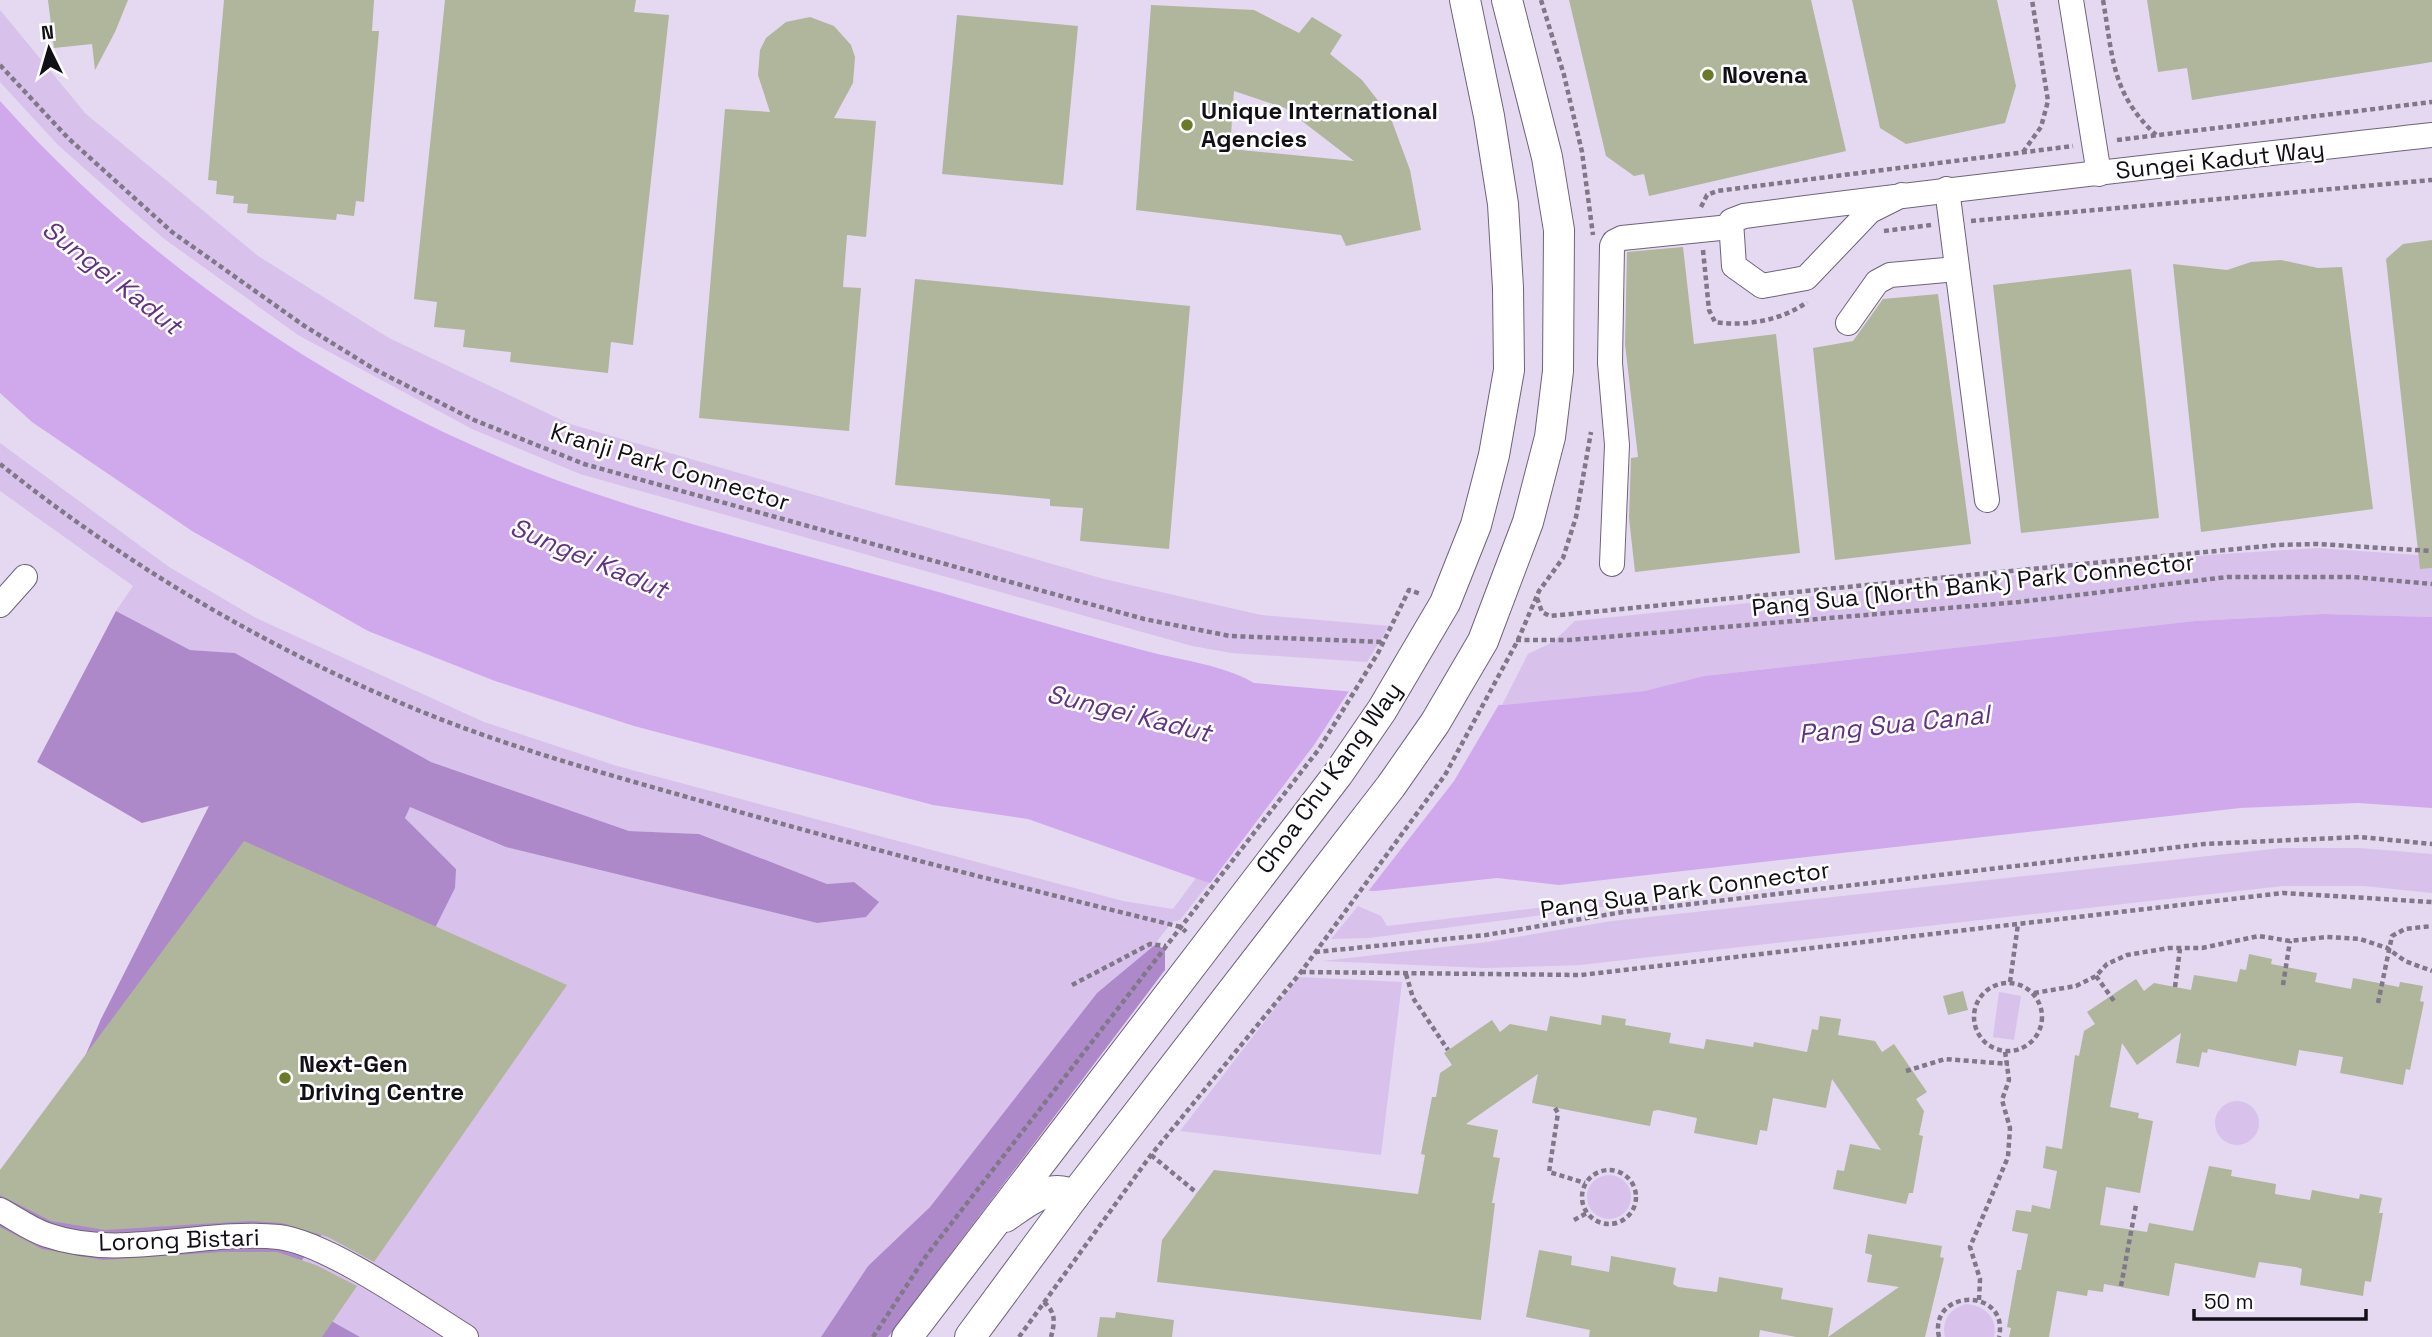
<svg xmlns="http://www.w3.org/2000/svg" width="2432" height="1337" font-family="'Space Grotesk',sans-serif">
<rect width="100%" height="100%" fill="#e5d8f1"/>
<!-- green -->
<g fill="#d8c1eb">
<path d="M0 10 86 114 258 256 389 338 570 424 1104 579 1261 615 1389 626 1367 662 1232 653 1192 646 580 474 472 429 298 335 163 238 58 145 0 82Z"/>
<path d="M0 443 169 567 256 618 484 722 617 766 1123 901 1173 909 1196 878 1209 883 1180 920 1172 922 1148 953 1097 993 930 1207 868 1266 821 1337H360L278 1291 323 1233 401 975 456 869 405 818 410 806 446 821 688 890 817 923 854 882 827 884 699 834 629 831 431 762 235 653 190 650 116 611 133 586 0 491Z"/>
<path d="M2317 548 2432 556V617L2323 614 2195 621 1704 676 1644 691 1502 705 1528 654 1553 642 1575 621 2208 555Z"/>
<path d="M2282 848H2360L2432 854V893L2363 886H2283L1580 965 1485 968 1323 961 1487 942 1612 921Z"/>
<path d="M1610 899V906L1369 938 1331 939 1358 906 1381 916 1387 926Z"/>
<path d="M1299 977 1402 982 1381 1155 1180 1131Z"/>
<path d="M1999 992 2021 996 2014 1040 1993 1037Z"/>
<circle cx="2237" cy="1123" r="22"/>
<circle cx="1609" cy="1197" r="22"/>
<path d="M1967 1304C1985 1306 1998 1318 1994 1337H1945C1941 1319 1951 1308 1967 1304Z"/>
</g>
<!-- forest -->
<g fill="#ae89ca">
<path d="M116 611 190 650 235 653 431 762 629 831 699 834 827 884 854 882 879 902 866 917 817 923 506 847 410 807 405 818 456 869 455 888 423 952 323 1233 278 1291 360 1337H0V1189L60 1115 101 1019 209 806 142 823 37 762Z"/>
<path d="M1156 944 1165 950V970L888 1337H821L868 1266 930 1207 1097 993Z"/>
</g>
<!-- water -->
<path fill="#cfa9ec" d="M0 101C152 272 360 411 576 487 695 529 820 558 942 593 1010 613 1078 633 1146 651 1183 661 1221 664 1254 683L1502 705 1644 691 1704 676 2195 621 2323 614 2432 617V808L2358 803 2240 808 1559 885 1497 878 1375 891 1209 883 1028 819 933 805 634 726 495 681 368 631 192 531 32 422 0 393Z"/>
<!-- pier -->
<path fill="#e5d8f1" d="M1351 688 1501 701 1454 781 1366 894 1208 886 1314 745Z"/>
<!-- building -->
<g fill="#afb69c" fill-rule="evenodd">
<path d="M48 0H128L115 32 95 70 92 44 54 48Z"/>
<path d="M224 0H374L372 31H379L364 202 356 201 354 216 337 214 336 220 247 213 248 204 233 203 234 196 216 194 217 181 208 180Z"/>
<path d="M445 0H636L634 12 669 15 633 345 611 342 608 373 510 362 511 352 463 347 465 330 434 327 437 302 414 299Z"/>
<path d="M1569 0H1811L1846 151 1649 196 1644 174 1634 176 1606 156Z"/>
<path d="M1852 0H1997L2016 86 2005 123 1906 144 1880 128Z"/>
<path d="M2147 0H2432V62L2192 100 2187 68 2158 72Z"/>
<path d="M1151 5 1254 10 1299 33 1312 17 1342 35 1330 54 1362 80 1390 116 1410 170 1421 230 1346 246 1341 235 1136 210ZM1234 91 1285 108 1354 161 1230 149Z"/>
<path d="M957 15 1078 26 1063 185 942 174Z"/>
<path d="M810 17 834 26 851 45 855 57 853 83 834 118 876 121 866 237 847 235 843 287 861 288 849 431 699 418 725 109 770 112 758 75 760 50 766 38 786 22Z"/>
<path d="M2432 240V568L2420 569 2386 259 2403 244Z"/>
<path d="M1683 247 1694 344 1776 334 1800 553 1635 572 1629 518 1631 458 1638 457 1625 344 1627 252Z"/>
<path d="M2281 260 2318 268 2342 267 2373 509 2201 532 2173 264 2227 270 2251 262Z"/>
<path d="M2131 269 2159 518 2021 533 1993 285Z"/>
<path d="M915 279 1190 306 1169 549 1080 541 1083 508 1050 506V499L895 485Z"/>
<path d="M1938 294 1971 544 1835 560 1813 348 1853 341 1883 299Z"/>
<path d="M244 841 567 985 374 1262 328 1237 282 1223 249 1221 105 1230 51 1221 0 1195V1170Z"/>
<path d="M2249 954 2272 959 2271 964 2317 973 2315 982 2351 989 2353 978 2399 987 2400 982 2423 986 2420 1001 2424 1002 2410 1070 2406 1069 2403 1085 2340 1073 2343 1057 2299 1050 2296 1066 2208 1049 2207 1053 2202 1052 2199 1067 2176 1063 2181 1033 2137 1065 2122 1043 2110 1107 2139 1113 2138 1118 2153 1121 2140 1193 2106 1187 2100 1225 2147 1232 2149 1223 2193 1231 2209 1166 2232 1170 2231 1176 2276 1184 2275 1194 2310 1200 2312 1190 2359 1199 2360 1194 2382 1198 2379 1213H2383L2371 1282 2365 1281 2363 1296 2300 1285 2302 1269 2296 1267 2259 1262 2255 1278 2175 1263 2169 1296 2104 1284 2103 1292 2088 1290 2087 1296 2057 1291 2049 1337H2009L2011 1328 2007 1327 2017 1270H2021L2028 1234 2012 1231 2016 1210 2031 1212 2032 1205 2050 1209 2057 1171 2043 1168 2046 1146 2062 1149 2075 1055 2079 1056 2084 1031 2095 1024 2087 1012 2136 979 2144 991 2154 983 2191 990 2194 975 2237 982 2240 969 2246 970Z"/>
<path d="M1963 991 1968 1010 1948 1015 1943 996Z"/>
<path d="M1602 1015 1626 1019 1625 1025 1671 1033 1669 1043 1704 1049 1706 1039 1753 1047 1754 1042 1807 1052 1812 1029 1818 1030 1820 1016 1841 1019 1838 1035 1875 1041 1882 1052 1894 1044 1927 1092 1916 1099 1924 1111 1919 1135 1923 1136 1913 1193H1909L1906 1204 1833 1189 1837 1170 1844 1171 1850 1144 1881 1150 1832 1079 1826 1108 1773 1098 1767 1131 1760 1130 1757 1145 1694 1133 1697 1118 1658 1110 1653 1111 1650 1126 1532 1103 1538 1074 1466 1124 1498 1130 1493 1157 1500 1158 1492 1203H1495L1481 1320 1157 1282 1162 1240 1214 1170 1418 1194 1425 1155 1421 1154 1432 1097H1436L1440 1073 1452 1065 1444 1053 1492 1020 1500 1032 1510 1024 1547 1031 1550 1016 1601 1025Z"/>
<path d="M0 1227 42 1249 103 1260 222 1252H277L316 1265 357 1286 322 1337H0Z"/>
<path d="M1868 1234 1942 1246 1940 1257 1944 1258 1925 1337H1796L1760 1330 1759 1337H1589L1590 1330 1526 1317 1539 1250 1572 1256 1571 1265 1609 1272 1611 1256 1676 1268 1673 1284 1678 1287 1717 1292 1719 1277 1783 1288 1781 1299 1833 1308 1828 1337 1899 1287 1867 1282 1872 1255 1865 1253Z"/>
<path d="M1116 1312 1174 1320 1172 1337H1097L1100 1317 1115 1318Z"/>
</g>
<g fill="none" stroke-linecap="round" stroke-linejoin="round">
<!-- minor casing -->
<g stroke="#6f6379" stroke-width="26">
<g id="minor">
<path d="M2071 0 2099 174"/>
<path d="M1947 189 1987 500"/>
<path d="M1902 195 1870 211 1806 278 1762 286 1734 266 1731 221 1744 216C1973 186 2203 161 2432 135"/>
<path d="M1848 323 1877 282 1890 275 1957 269"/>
<path d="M1612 564 1617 445 1610 363 1612 246 1614 242 1622 238 1730 227"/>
<path d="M0 605 25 577"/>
<path d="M0 1210C15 1218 31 1230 47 1235 122 1261 202 1229 279 1237 328 1243 421 1309 466 1337"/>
</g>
</g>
<!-- major casing -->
<g stroke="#6f6379" stroke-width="32">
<g id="major">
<path d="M1005 1217C1024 1204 1050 1181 1074 1196"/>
<path d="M907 1337 1338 774 1382 710 1445 603 1476 525 1494 455 1509 370 1508 288 1503 204 1489 116 1465 0"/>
<path d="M970 1337 1074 1196 1391 786 1435 723 1483 641 1528 522 1550 437 1558 371 1559 230 1547 157 1507 0"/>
</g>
</g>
<!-- path -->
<g stroke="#807788" stroke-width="4.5" stroke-dasharray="5 3.5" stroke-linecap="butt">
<path d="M1541 0 1564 75 1582 152 1593 235"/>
<path d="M2103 0C2113 57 2111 93 2156 135"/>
<path d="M0 65 68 138 172 232 303 325 374 369 474 420 584 464 1144 619 1230 636 1383 642"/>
<path d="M2117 140 2432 102"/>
<path d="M2023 152 2041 127 2048 101 2032 0"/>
<path d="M1701 207 1707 195 1717 191 2073 146"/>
<path d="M1971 221 2432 180"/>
<path d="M1884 231 1931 225"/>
<path d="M1703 250 1709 310 1715 322C1745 327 1783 320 1807 302"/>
<path d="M0 464C124 563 262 646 408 706 505 747 607 774 708 803 865 848 1022 888 1181 927L1186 932"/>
<path d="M1537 598 1542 612 1550 616 2277 545 2317 544 2432 551"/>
<path d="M1516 640H1570L2019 602 2227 577H2353L2432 584"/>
<path d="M1315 952 1486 935 1623 912 2204 844 2360 837 2432 844"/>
<path d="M1301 972 1581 975 2283 893 2432 902"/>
<path d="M1406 974 1413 998 1448 1050"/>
<path d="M2096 976 2114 1001"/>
<path d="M2010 982 2018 924"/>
<circle cx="2008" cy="1017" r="34"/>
<path d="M1072 985 1150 944 1166 946"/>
<path d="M2283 985 2290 941"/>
<path d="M2175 987 2180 949"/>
<path d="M2034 993 2076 986 2096 976 2107 964 2127 955 2169 948H2202L2259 936 2290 941 2327 937 2360 939 2387 948 2405 961 2432 971"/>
<path d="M2378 1003 2392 936 2405 929 2432 926"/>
<path d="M1906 1071 1945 1059 2009 1064"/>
<path d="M1555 1108 1558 1113 1549 1172 1585 1183"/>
<path d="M1151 1155 1197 1193"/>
<circle cx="1609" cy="1197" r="27"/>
<path d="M1574 1220 1587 1213"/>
<path d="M2121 1286 2136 1205"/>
<path d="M1979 1300 1980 1279 1970 1247 2008 1157 2010 1128 2002 1100 2009 1080 2005 1051"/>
<path d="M1044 1302C1056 1313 1055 1322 1051 1337"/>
<path d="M873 1337 926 1256 1319 749 1378 653 1409 590 1421 594"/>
<path d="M1019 1337 1151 1155 1301 972 1445 775 1518 640 1539 591 1563 558 1576 517 1591 432"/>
<path d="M1939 1337C1928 1288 2010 1287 1999 1337"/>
</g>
<!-- minor -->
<use href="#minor" stroke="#fff" stroke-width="24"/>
<!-- major -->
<use href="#major" stroke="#fff" stroke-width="30"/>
</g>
<!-- markers -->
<g fill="#6a7a29" stroke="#fff" stroke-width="2.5">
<circle cx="1708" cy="75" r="7"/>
<circle cx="1187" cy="125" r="7"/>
<circle cx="285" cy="1078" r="7"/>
</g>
<g text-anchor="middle" stroke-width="5" stroke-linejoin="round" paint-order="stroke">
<!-- poi labels -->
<g font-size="24" font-weight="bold" fill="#130f17" stroke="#fff" text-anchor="start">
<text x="1722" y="83">Novena</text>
<text x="1201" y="119">Unique International<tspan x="1201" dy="28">Agencies</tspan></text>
<text x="299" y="1072">Next-Gen<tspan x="299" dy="28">Driving Centre</tspan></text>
</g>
<!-- street labels -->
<g font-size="24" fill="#130f17" stroke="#fff">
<text transform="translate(2220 160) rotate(-6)" y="8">Sungei Kadut Way</text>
<text transform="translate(670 467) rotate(17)" y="8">Kranji Park Connector</text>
<text transform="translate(1973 585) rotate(-6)" y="8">Pang Sua (North Bank) Park Connector</text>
<text transform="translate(1329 778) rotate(-54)" y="8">Choa Chu Kang Way</text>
<text transform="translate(1685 890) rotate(-8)" y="8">Pang Sua Park Connector</text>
<text transform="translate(179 1240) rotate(-2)" y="8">Lorong Bistari</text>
</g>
<!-- water labels -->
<g font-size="26" font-style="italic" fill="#623381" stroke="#fff">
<text transform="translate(112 277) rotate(38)" y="9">Sungei Kadut</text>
<text transform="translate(589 558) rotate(23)" y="9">Sungei Kadut</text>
<text transform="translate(1129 713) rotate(14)" y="9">Sungei Kadut</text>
<text transform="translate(1894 724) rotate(-6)" y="9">Pang Sua Canal</text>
</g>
</g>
<!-- north arrow -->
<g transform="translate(49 49) rotate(355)" stroke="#ffffff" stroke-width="5" paint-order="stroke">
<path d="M0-5L12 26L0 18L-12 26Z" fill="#130f17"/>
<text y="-10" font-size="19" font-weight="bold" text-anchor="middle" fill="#130f17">N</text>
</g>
<!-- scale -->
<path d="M2194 1309v10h172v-10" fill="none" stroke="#130f17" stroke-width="3.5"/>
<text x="2204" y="1309" font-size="21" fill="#130f17" stroke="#ffffff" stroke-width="5" paint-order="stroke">50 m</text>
</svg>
